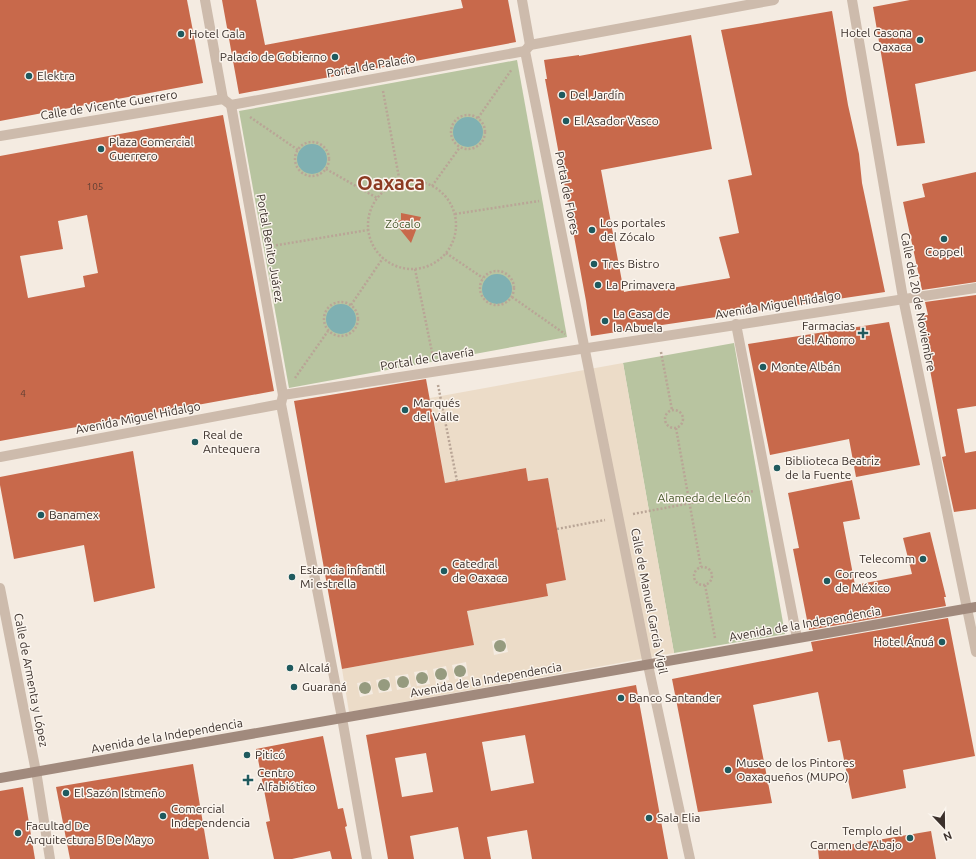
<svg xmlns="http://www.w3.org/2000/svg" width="976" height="859" font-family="Ubuntu,sans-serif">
<rect width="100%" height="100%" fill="#f4ebe1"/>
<!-- green -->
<g fill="#b8c4a0">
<path d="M517 60 567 337 289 388 239 111Z"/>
<path d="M734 343 785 634 674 653 623 363Z"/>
</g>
<!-- plaza -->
<path fill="#ecdcc8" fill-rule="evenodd" d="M623 363 674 653 349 712 342 669 473 645 467 611 548 596 546 584 566 580 548 478 528 481 526 468 445 483 430 398ZM505 638 508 652 494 655 492 641ZM466 662 468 676 455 679 452 665ZM446 666 449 680 436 683 433 669ZM427 670 430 684 417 686 414 672ZM408 674 411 687 397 690 395 676ZM389 677 392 691 379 693 376 680ZM370 681 373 694 360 697 357 683Z"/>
<!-- water -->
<g fill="#7fb0b2">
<circle cx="468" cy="132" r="15"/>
<circle cx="312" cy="159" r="15"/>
<circle cx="497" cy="289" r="15"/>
<circle cx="341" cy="319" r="15"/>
</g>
<!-- building -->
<g fill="#c8694b" fill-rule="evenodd">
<path d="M0 0H187L203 83 0 121Z"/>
<path d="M222 0H256L265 45 463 8 461 0H508L516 42 239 94Z"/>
<path d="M910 0H976V71L915 84 925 143 897 146 873 7Z"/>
<path d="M832 11 848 105 859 154 862 183 885 292 662 325 591 336 586 301 545 79H547L544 60 579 55V56L691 35 712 149 601 170 624 292 654 286V291L730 278 719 237 739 233 728 180 752 175 721 30Z"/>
<path d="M223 115 274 391 0 441V156ZM87 215 98 273 83 276 85 287 28 298 20 256 63 249 58 221Z"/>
<path d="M976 172V282L922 290 903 202 925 197 922 184Z"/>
<path d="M401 213 421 217 411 243 394 222 401 220Z"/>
<path d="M976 295V406L957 409 965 453 976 451V509L954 512 942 457 946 456 920 316 928 315 925 302Z"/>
<path d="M889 322 920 465 856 477 849 439 770 455 748 344Z"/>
<path d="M426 379 445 483 526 468 528 481 548 478 566 580 546 584 548 596 467 611 474 645 342 669 294 401Z"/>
<path d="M133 451 155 588 94 602 84 545 14 559 0 485V477Z"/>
<path d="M852 480 860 519 843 522 855 585 912 574 903 538 930 532 946 597H944L946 606 809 630 793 549 799 548 788 493Z"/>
<path d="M948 618 975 756 903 770 906 788 852 799 840 740 828 742 818 692 753 705 772 803 698 812 672 679 813 651 811 642Z"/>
<path d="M636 685 668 859H532L527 830 487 837 491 859H464L458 827 410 836 414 859H388L366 735ZM525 735 534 783 491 791 482 742ZM426 753 433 792 402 797 395 758Z"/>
<path d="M323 736 338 809 343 808 347 826 345 827 352 859H332L330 851 292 859H274L266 822 270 821 256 749Z"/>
<path d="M193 764 209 859H70L56 787Z"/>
<path d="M23 787 35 859H0V791Z"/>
<path d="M931 831 936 859H819L818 850Z"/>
</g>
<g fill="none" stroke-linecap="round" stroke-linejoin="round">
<!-- path -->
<g stroke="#b9a596" stroke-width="2.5" stroke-dasharray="2 2" stroke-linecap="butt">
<path d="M383 91 400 183"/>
<circle cx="468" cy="132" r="17"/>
<path d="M250 117 298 150"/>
<path d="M478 118 512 69"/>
<circle cx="312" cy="159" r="17"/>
<path d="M326 169 377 198"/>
<circle cx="412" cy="225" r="44"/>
<path d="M432 186 460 147"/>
<path d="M455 214 539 201"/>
<path d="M272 246 368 230"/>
<path d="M446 253 483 278"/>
<path d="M415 269 433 357"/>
<circle cx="497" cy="288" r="17"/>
<path d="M512 297 565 334"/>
<circle cx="341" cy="319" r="17"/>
<path d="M351 305 383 258"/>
<path d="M661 352 672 410"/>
<path d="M295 378 328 331"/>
<path d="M438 385 457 481"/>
<circle cx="674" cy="419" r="9"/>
<path d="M676 428 701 567"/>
<path d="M633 514 754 491"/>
<path d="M557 529 605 520"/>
<circle cx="703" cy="576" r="9"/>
<path d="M705 585 715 638"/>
</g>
<!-- street -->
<g stroke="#cdbbac" stroke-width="10">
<path d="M205 0 223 99"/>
<path d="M522 0 530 45"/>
<path d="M852 0 903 298 976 652"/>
<path d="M530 45 525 51 648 665 690 859"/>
<path d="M530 45 774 0"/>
<path d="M223 99 231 105 525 51"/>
<path d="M231 105 283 395"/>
<path d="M0 136 223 99"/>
<path d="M736 324 797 638"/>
<path d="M0 457 281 404"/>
<path d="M0 588 37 777 50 859"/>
<path d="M367 859 342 718 281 404 283 395 976 288"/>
</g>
<!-- secondary -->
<path stroke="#a18a7d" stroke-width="10" d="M0 778 976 607"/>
</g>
<!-- trees -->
<g fill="#969b7f">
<circle cx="500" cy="646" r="6"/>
<circle cx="460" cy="671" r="6"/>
<circle cx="441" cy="674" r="6"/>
<circle cx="422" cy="678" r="6"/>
<circle cx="403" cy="682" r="6"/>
<circle cx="384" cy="685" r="6"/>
<circle cx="365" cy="688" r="6"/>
</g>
<!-- markers -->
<g fill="#1f5a5e" stroke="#fbf5ee" stroke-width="1.5">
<circle cx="181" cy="34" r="4"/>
<circle cx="920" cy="40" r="4"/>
<circle cx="335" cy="57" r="4"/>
<circle cx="29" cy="76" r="4"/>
<circle cx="562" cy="95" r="4"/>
<circle cx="566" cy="121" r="4"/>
<circle cx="101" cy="149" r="4"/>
<circle cx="592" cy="230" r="4"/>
<circle cx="944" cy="239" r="4"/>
<circle cx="594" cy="264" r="4"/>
<circle cx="598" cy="285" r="4"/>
<circle cx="605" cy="321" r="4"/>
<path d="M861 327h4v4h4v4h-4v4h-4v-4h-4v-4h4z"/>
<circle cx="763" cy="367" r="4"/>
<circle cx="405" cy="410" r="4"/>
<circle cx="195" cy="442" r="4"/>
<circle cx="777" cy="468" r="4"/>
<circle cx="41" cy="515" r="4"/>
<circle cx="923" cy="559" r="4"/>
<circle cx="444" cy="571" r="4"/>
<circle cx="292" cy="577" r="4"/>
<circle cx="827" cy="581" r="4"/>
<circle cx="942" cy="642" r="4"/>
<circle cx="290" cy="668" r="4"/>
<circle cx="294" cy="687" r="4"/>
<circle cx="621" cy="698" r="4"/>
<circle cx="247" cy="755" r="4"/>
<circle cx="728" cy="770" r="4"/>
<path d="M246 774h4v4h4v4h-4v4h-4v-4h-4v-4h4z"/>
<circle cx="66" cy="793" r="4"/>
<circle cx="163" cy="816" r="4"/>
<circle cx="649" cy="818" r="4"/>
<circle cx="18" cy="833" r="4"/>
<circle cx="910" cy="838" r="4"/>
</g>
<g text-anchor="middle" stroke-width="3" stroke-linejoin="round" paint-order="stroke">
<!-- number labels -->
<g font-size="10" fill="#5e3e33">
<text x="95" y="190">105</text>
<text x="23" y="397">4</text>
</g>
<!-- poi labels -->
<g font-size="12" fill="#3b302b" stroke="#fbf5ee" text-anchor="start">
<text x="912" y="37" text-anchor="end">Hotel Casona<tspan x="912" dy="14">Oaxaca</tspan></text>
<text x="189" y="38">Hotel Gala</text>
<text x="327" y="61" text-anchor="end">Palacio de Gobierno</text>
<text x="37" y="80">Elektra</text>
<text x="570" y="99">Del Jardín</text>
<text x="574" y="125">El Asador Vasco</text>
<text x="109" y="146">Plaza Comercial<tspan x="109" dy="14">Guerrero</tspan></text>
<text x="600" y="227">Los portales<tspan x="600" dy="14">del Zócalo</tspan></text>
<text x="944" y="256" text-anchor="middle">Coppel</text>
<text x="602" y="268">Tres Bistro</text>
<text x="606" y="289">La Primavera</text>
<text x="613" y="318">La Casa de<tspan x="613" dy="14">la Abuela</tspan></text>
<text x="855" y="330" text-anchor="end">Farmacias<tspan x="855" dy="14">del Ahorro</tspan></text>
<text x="771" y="371">Monte Albán</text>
<text x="413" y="407">Marqués<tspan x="413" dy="14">del Valle</tspan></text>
<text x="203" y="439">Real de<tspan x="203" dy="14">Antequera</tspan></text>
<text x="785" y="465">Biblioteca Beatriz<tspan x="785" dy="14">de la Fuente</tspan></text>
<text x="49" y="519">Banamex</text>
<text x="915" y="563" text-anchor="end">Telecomm</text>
<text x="452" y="568">Catedral<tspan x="452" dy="14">de Oaxaca</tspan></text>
<text x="300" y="574">Estancia infantil<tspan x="300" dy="14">Mi estrella</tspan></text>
<text x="835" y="578">Correos<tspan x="835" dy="14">de México</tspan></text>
<text x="934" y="646" text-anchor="end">Hotel Ánuá</text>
<text x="298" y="672">Alcalá</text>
<text x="302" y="691">Guaraná</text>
<text x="629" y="702">Banco Santander</text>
<text x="255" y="759">Piticó</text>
<text x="736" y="767">Museo de los Pintores<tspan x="736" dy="14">Oaxaqueños (MUPO)</tspan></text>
<text x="257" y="777">Centro<tspan x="257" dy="14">Alfabiótico</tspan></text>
<text x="74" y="797">El Sazón Istmeño</text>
<text x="171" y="813">Comercial<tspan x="171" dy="14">Independencia</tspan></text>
<text x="657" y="822">Sala Elia</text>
<text x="26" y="830">Facultad De<tspan x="26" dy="14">Arquitectura 5 De Mayo</tspan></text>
<text x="902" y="835" text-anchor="end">Templo del<tspan x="902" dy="14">Carmen de Abajo</tspan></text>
</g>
<!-- street labels -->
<g font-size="12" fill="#3b302b" stroke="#fbf5ee">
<text transform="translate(371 66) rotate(-10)" y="4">Portal de Palacio</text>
<text transform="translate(109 105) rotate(-9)" y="4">Calle de Vicente Guerrero</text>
<text transform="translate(567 193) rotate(79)" y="4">Portal de Flores</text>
<text transform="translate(270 248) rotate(80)" y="4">Portal Benito Juárez</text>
<text transform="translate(918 302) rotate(79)" y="4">Calle del 20 de Noviembre</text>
<text transform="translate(778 305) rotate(-9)" y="4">Avenida Miguel Hidalgo</text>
<text transform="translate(427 359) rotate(-9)" y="4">Portal de Clavería</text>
<text transform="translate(138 418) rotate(-11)" y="4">Avenida Miguel Hidalgo</text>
<text transform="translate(649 601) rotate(79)" y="4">Calle de Manuel García Vigil</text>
<text transform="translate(805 624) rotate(-10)" y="4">Avenida de la Independencia</text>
<text transform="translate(31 680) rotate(79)" y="4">Calle de Armenta y López</text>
<text transform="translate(486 680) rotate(-10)" y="4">Avenida de la Independencia</text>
<text transform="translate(167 736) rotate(-10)" y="4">Avenida de la Independencia</text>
</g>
<!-- park labels -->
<g font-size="12" fill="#4a5a2e" stroke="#fbf5ee">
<text x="403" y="228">Zócalo</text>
<text x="704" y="502">Alameda de León</text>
</g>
<!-- town labels -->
<g font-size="20" font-weight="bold" fill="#8c3b22" stroke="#fbf5ee">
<text x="391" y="190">Oaxaca</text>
</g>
</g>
<!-- north arrow -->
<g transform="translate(944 827) rotate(158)" stroke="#fbf5ee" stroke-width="3" paint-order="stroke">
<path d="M0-3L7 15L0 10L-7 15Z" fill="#3b302b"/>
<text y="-6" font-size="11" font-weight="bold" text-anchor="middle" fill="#3b302b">N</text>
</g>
</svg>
